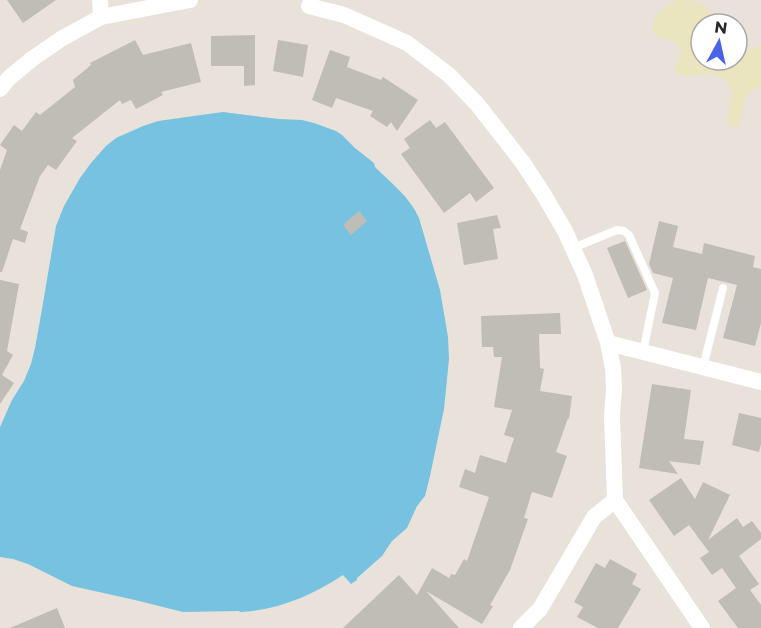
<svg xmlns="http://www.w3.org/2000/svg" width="761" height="628" font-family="Montserrat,sans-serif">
<rect width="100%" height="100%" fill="#e8e2da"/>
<!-- sand -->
<path fill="#ebe5bf" d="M678 0C702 0 706 3 716 24H701V60H737V46C746 51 752 49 761 45V86C742 91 745 108 740 124L737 127 729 126 727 123 732 91 726 80C707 68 693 81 676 73L675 66 681 55 679 45C676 43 674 41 671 40 666 38 661 40 657 36 642 23 666 4 678 0Z"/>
<!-- water -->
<path fill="#77c2e0" d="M223 112 279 119 302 120 314 123 336 131 342 135 355 148 374 163 375 167C391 183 410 197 419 218L440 290 448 337 449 359 444 409 430 476 425 496 417 506 407 528 392 541 382 556 357 578V580L351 584 343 575C311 596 278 610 240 612L239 611 183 612 135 600 72 586 28 564 13 559 0 557V427L12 400 24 381 31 364 35 348 41 315 56 226 64 206 80 178 91 163 106 146 116 138 143 126 158 121Z"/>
<!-- building -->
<g fill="#c0bcb6">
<path d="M7 0H56L23 23Z"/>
<path d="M255 35V85L244 86V66H211V36Z"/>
<path d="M135 40 143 55 191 43 201 82 161 92 163 95 136 109 131 100 122 104 120 100 72 138 77 141 56 170 48 165 40 176 20 229 28 232 25 243 13 239 2 272H0V170L7 150 0 145 14 125 22 131 36 112 40 115 75 87 73 80 91 65 90 63Z"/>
<path d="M278 40 308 45 303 77 273 71Z"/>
<path d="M330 50 350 57 347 67 381 80 383 77 418 100 397 131 391 122 387 127 370 116 373 111 336 98 332 108 312 100Z"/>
<path d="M430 120 436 128 445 122 494 188 476 202 470 193 444 213 401 154 410 148 404 139Z"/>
<path d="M359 211 367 221 351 235 343 225Z"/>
<path d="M497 215 501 228 493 229 498 259 464 265 457 223Z"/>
<path d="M659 221 678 226 673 247 702 254 704 243 755 256 753 267 761 269V323L755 346 723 338 737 285 725 282 708 278 696 330 662 323 673 278 653 273 649 264Z"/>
<path d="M625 241 647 290 628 298 607 248Z"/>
<path d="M0 280 19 284 7 351 13 355 2 375 14 383 0 404Z"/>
<path d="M560 313 561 334H539L540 368 544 369 540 391 572 396 569 419 568 418 556 452 567 456 552 498 532 492 524 518 528 519 510 570 490 605 493 606 482 624 426 591 459 628H343L399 575 417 595 432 568 449 578 451 574 455 575 464 559 467 561 489 497 459 487 465 469 475 473 480 455 506 463 514 438 504 435 512 410 494 407 502 357H494L493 347H482L481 316Z"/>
<path d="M652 384 691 390 684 439 704 441 700 465 669 461 678 474 639 468Z"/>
<path d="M739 413 761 418V444L759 452 732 445Z"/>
<path d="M681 478 695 499 703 482 730 495 708 540 737 518 743 527 752 521 761 533V539L739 556 759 584 750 590 761 605V628H738L718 601 736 588 722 568 712 575 700 558 709 552 689 525 674 536 649 500Z"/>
<path d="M610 559 637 574 632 584 641 589 618 628H598L577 617 583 607 574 602 596 563 605 568Z"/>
<path d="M57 608 65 628H10Z"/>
</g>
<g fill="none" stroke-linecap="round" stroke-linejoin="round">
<!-- lane -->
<g stroke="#fff" stroke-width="8">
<path d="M573 248 617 230 624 231 629 235 655 293 643 352"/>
<path d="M703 367 723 288"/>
</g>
<!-- street -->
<g stroke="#fff" stroke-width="16">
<path d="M100 0 101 17"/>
<path d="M309 6 344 15 407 43 449 75 478 105 523 163 544 195 565 231 585 275 608 343 613 368 614 389 612 416 615 500 702 628"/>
<path d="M0 89 9 78 32 59 61 39 101 17 190 0"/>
<path d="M608 343 761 382"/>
<path d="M521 628 540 609 594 517 615 500"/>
</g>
</g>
<!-- north arrow -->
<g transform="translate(719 42) rotate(8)"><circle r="28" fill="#ffffff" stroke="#a9a9a9" stroke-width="1.5"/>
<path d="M0-4.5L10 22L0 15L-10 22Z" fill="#4a63e5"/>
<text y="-9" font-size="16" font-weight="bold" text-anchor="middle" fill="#272727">N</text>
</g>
</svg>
